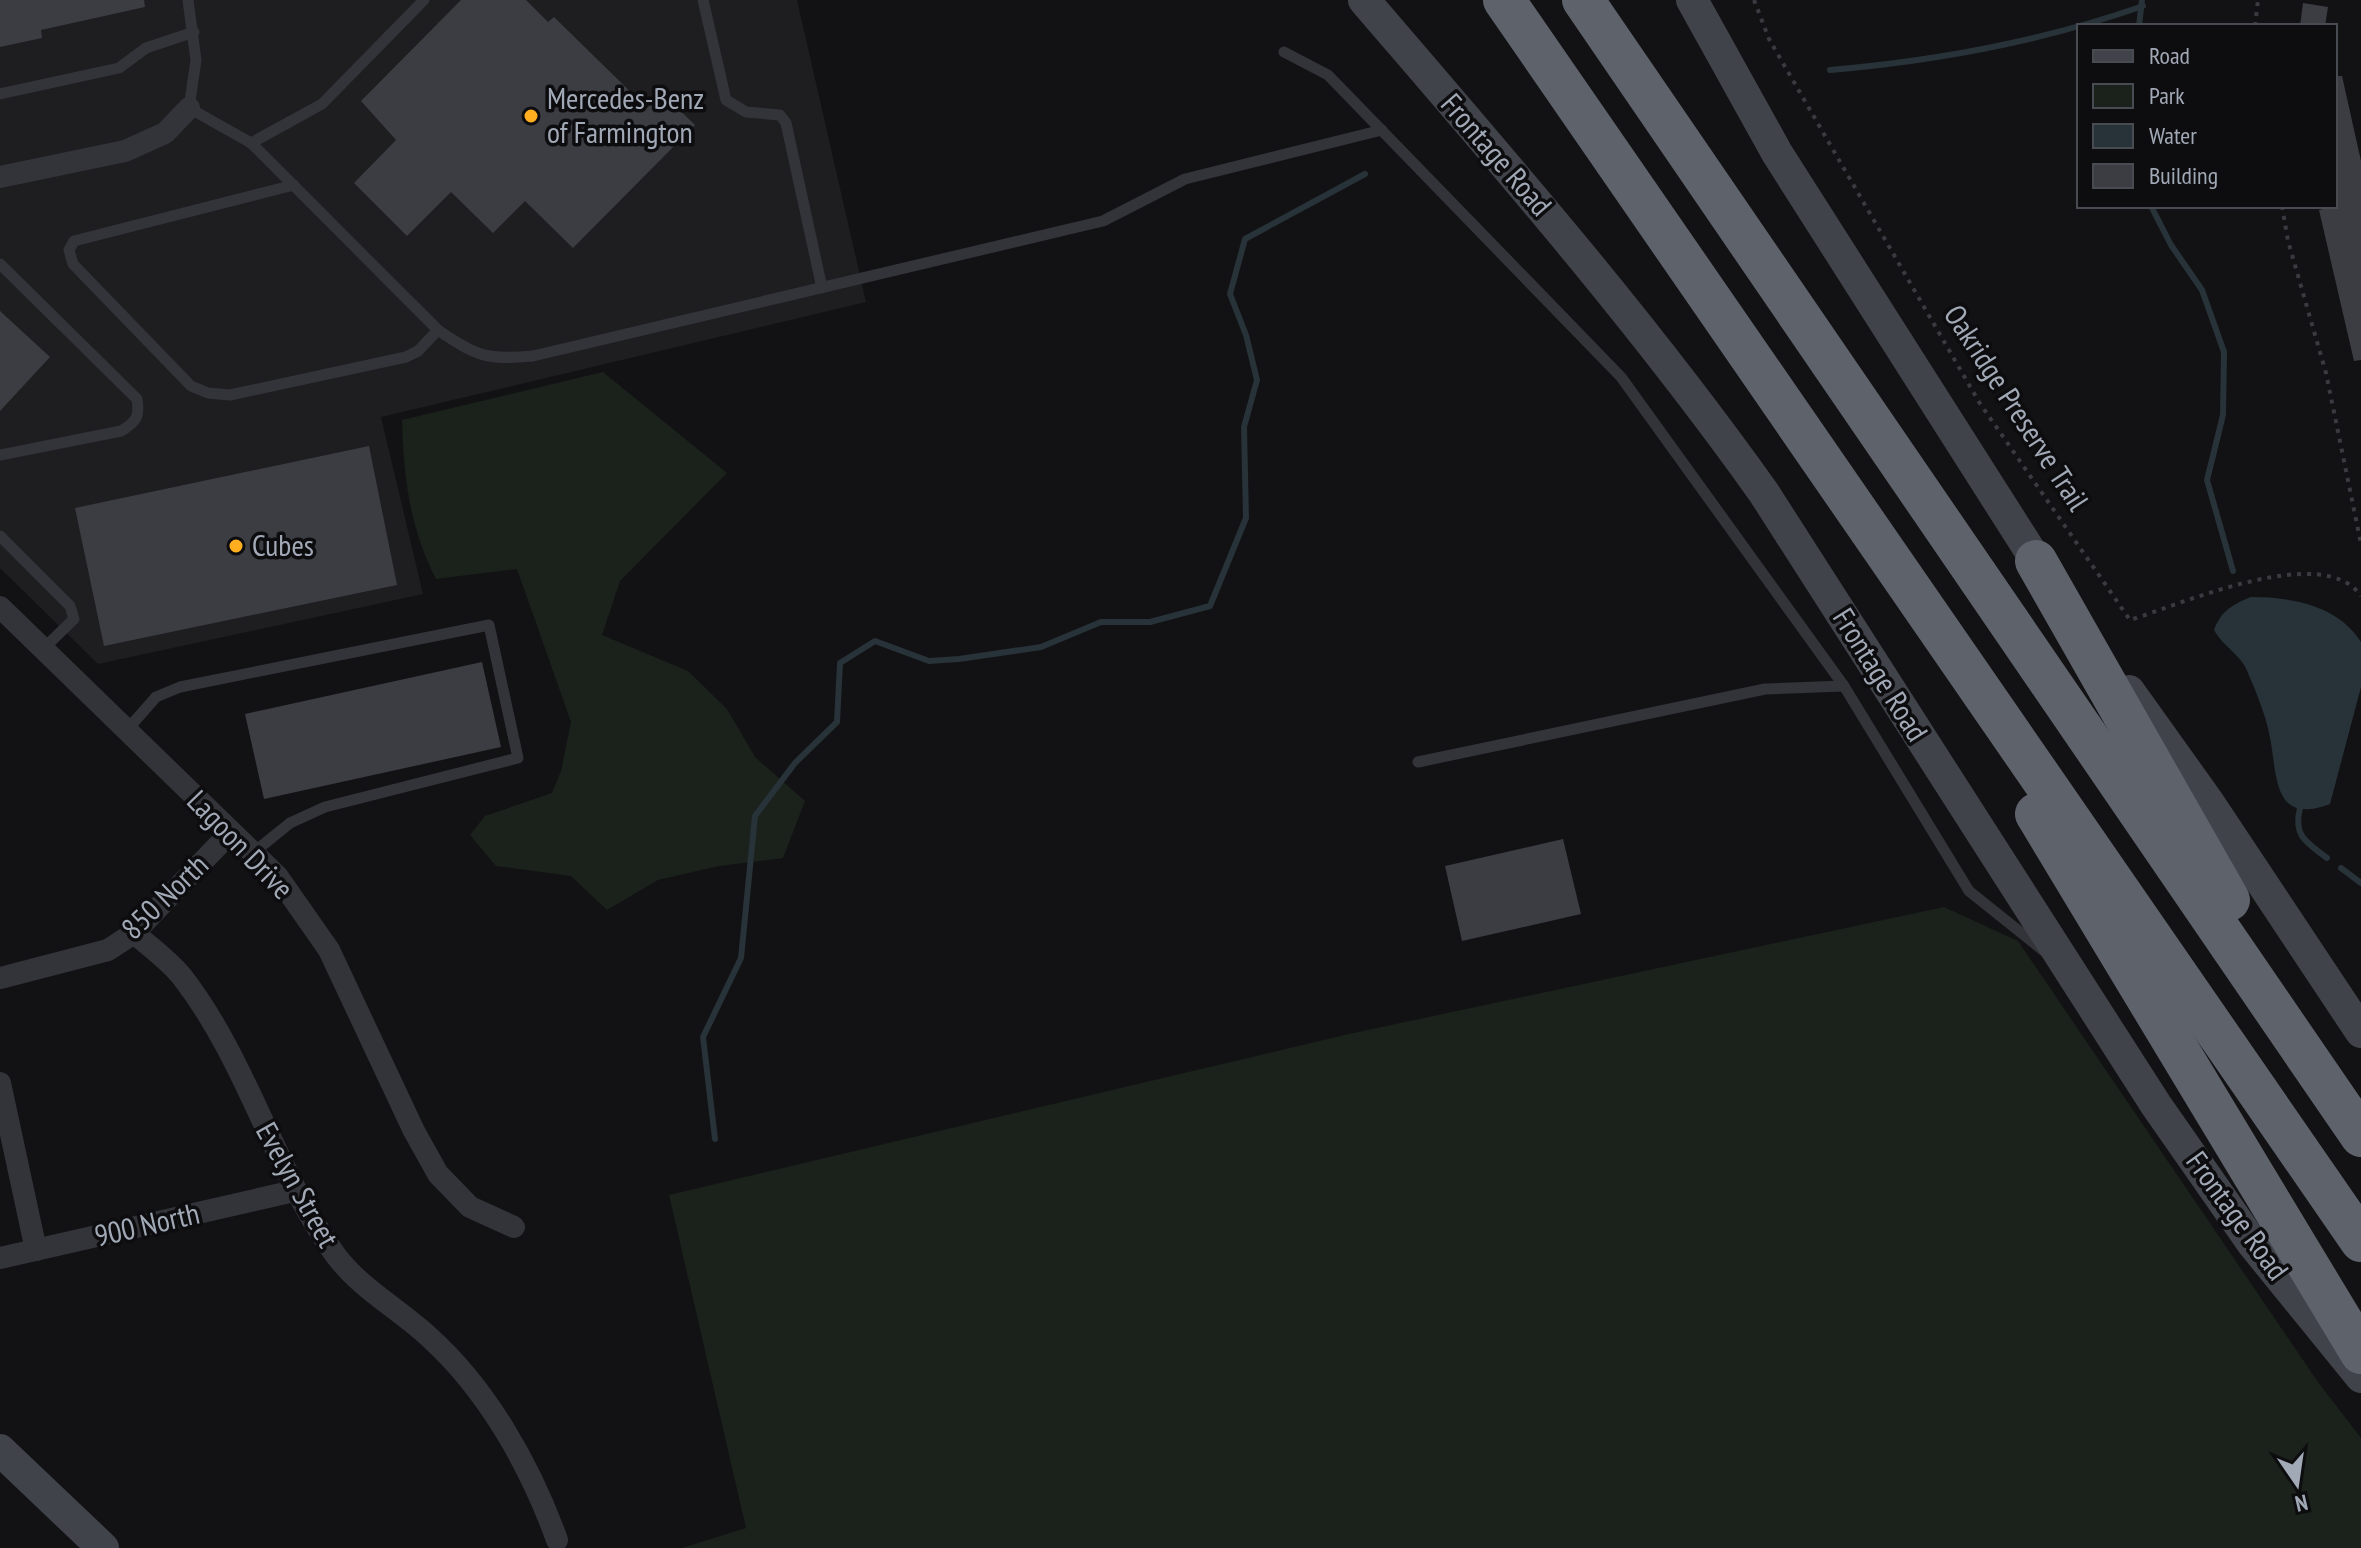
<svg xmlns="http://www.w3.org/2000/svg" width="2361" height="1548" font-family="'PT Sans Narrow',sans-serif">
<rect width="100%" height="100%" fill="#121214"/>
<!-- built -->
<path fill="#1e1e21" d="M0 0H797L866 302 381 417 423 594 98 664 0 568Z"/>
<!-- green -->
<g fill="#1a221b">
<path d="M603 372 727 473 620 581 602 635 688 671 727 709 755 757 805 801 783 858 719 866 658 880 607 910 571 876 496 866 470 835 485 816 552 793 561 771 571 722 517 569 436 579C409 526 404 479 402 420Z"/>
<path d="M1944 907 2018 941 2318 1382 2361 1438V1548H682L746 1528 669 1195 1349 1034Z"/>
</g>
<!-- water -->
<path fill="#273239" d="M2251 597C2291 597 2338 605 2361 642V687L2330 804C2270 827 2278 771 2269 733 2265 713 2256 692 2248 673 2241 654 2224 648 2214 630 2221 611 2233 604 2251 597Z"/>
<g fill="none" stroke-linecap="round" stroke-linejoin="round">
<!-- stream -->
<g stroke="#273239" stroke-width="6">
<path d="M2139 26 2142 0"/>
<path d="M1830 70C1935 61 2043 41 2143 6"/>
<path d="M2151 206 2171 245 2202 290 2224 352 2223 415 2207 480 2233 571"/>
<path d="M2300 808C2293 836 2306 842 2327 858"/>
<path d="M2341 868 2361 883"/>
<path d="M715 1139 703 1037 741 958 755 816 795 763 837 722 840 663 875 641 929 661 959 659 1041 647 1101 622H1150L1210 606 1246 518 1244 427 1257 380 1246 335 1230 294 1245 239 1365 174"/>
</g>
</g>
<!-- building -->
<g fill="#3c3d42">
<path d="M0 0H144L145 7 41 30 42 38 0 47Z"/>
<path d="M461 0H526L548 22 554 17 647 108 662 93 695 125 573 248 525 201 493 233 451 192 407 236 354 183 396 140 361 101Z"/>
<path d="M2303 3 2328 7 2325 26H2300Z"/>
<path d="M2335 76H2342L2361 161V360L2354 361 2319 210 2335 206Z"/>
<path d="M0 311 50 357 0 411Z"/>
<path d="M369 446 397 585 104 646 75 508Z"/>
<path d="M482 662 501 747 264 799 245 714Z"/>
<path d="M1563 839 1581 914 1462 941 1445 866Z"/>
</g>
<g fill="none" stroke-linecap="round" stroke-linejoin="round">
<!-- path -->
<g stroke="#393b41" stroke-width="4" stroke-dasharray="4 6" stroke-linecap="butt">
<path d="M1754 0 1769 39 1979 402 2130 620C2182 604 2323 541 2361 596"/>
<path d="M2255 26 2258 0"/>
<path d="M2282 206 2288 241 2326 373 2361 544"/>
</g>
<!-- lane -->
<g stroke="#333439" stroke-width="11">
<path d="M188 0 196 60 189 108 251 143 438 330C477 357 487 360 533 356L1103 221 1185 179 1382 130"/>
<path d="M703 0 726 100 746 112 780 115 786 123 822 288"/>
<path d="M1284 52 1328 75 1621 377 1844 686 1969 891 2044 951"/>
<path d="M0 94 119 68 146 48 194 32"/>
<path d="M251 143 322 104 424 0"/>
<path d="M294 185 74 241 69 250 73 264 191 386 208 393 230 395 406 357 418 351 438 330"/>
<path d="M0 264 137 399C140 417 136 422 121 431L0 455"/>
<path d="M0 536 70 606 74 619 43 649"/>
<path d="M127 730 156 697 180 687 489 625 518 758 325 807 290 823 253 853"/>
<path d="M1418 762 1765 689 1844 686"/>
</g>
<!-- street -->
<g stroke="#333439" stroke-width="22">
<path d="M0 177 125 151 165 133 189 108"/>
<path d="M0 607 278 877 329 950 414 1131 438 1174 470 1207 514 1227"/>
<path d="M134 933C150 947 170 961 183 978 247 1061 273 1167 334 1253 360 1289 398 1308 429 1337 487 1389 531 1467 557 1540"/>
<path d="M0 978 108 950 134 933 231 832"/>
<path d="M0 1083 36 1250"/>
<path d="M0 1258 294 1191"/>
</g>
<!-- secondary -->
<g stroke="#41434a" stroke-width="32">
<path d="M1364 0C1502 161 1641 320 1764 493L2156 1105 2253 1244 2361 1377"/>
<path d="M1692 0 1777 153 2048 579"/>
<path d="M2129 691 2209 803 2361 1032"/>
<path d="M0 1450 103 1548"/>
</g>
<!-- highway -->
<g stroke="#5e626b" stroke-width="42">
<path d="M1504 0 2361 1241"/>
<path d="M1583 0 2361 1136"/>
<path d="M2036 561 2229 900"/>
<path d="M2036 814 2361 1353"/>
</g>
</g>
<!-- markers -->
<g fill="#ffae1f" stroke="#0d0d0f" stroke-width="3">
<circle cx="531" cy="116" r="8"/>
<circle cx="236" cy="546" r="8"/>
</g>
<g text-anchor="middle" stroke-width="7" stroke-linejoin="round" paint-order="stroke">
<!-- poi labels -->
<g font-size="30" fill="#a2a9b6" stroke="#0d0d0f" text-anchor="start">
<text x="547" y="109">Mercedes-Benz<tspan x="547" dy="34">of Farmington</tspan></text>
<text x="252" y="556">Cubes</text>
</g>
<!-- street labels -->
<g font-size="30" fill="#a2a9b6" stroke="#0d0d0f">
<text transform="translate(1496 155) rotate(49)" y="10">Frontage Road</text>
<text transform="translate(2016 408) rotate(57)" y="10">Oakridge Preserve Trail</text>
<text transform="translate(1880 675) rotate(58)" y="10">Frontage Road</text>
<text transform="translate(240 845) rotate(46)" y="10">Lagoon Drive</text>
<text transform="translate(165 897) rotate(-44)" y="10">850 North</text>
<text transform="translate(297 1185) rotate(61)" y="10">Evelyn Street</text>
<text transform="translate(2237 1216) rotate(54)" y="10">Frontage Road</text>
<text transform="translate(147 1225) rotate(-13)" y="10">900 North</text>
</g>
</g>
<!-- legend -->
<rect x="2077" y="24" width="260" height="184" fill="#0d0d0f" stroke="#494b52" stroke-width="2"/>
<rect x="2093" y="50" width="40" height="12" fill="#41434a" stroke="#494b52" stroke-width="2"/>
<text x="2149" y="64" font-size="24" fill="#a2a9b6">Road</text>
<rect x="2093" y="84" width="40" height="24" fill="#1a221b" stroke="#494b52" stroke-width="2"/>
<text x="2149" y="104" font-size="24" fill="#a2a9b6">Park</text>
<rect x="2093" y="124" width="40" height="24" fill="#273239" stroke="#494b52" stroke-width="2"/>
<text x="2149" y="144" font-size="24" fill="#a2a9b6">Water</text>
<rect x="2093" y="164" width="40" height="24" fill="#3c3d42" stroke="#494b52" stroke-width="2"/>
<text x="2149" y="184" font-size="24" fill="#a2a9b6">Building</text>
<!-- north arrow -->
<g transform="translate(2297 1484) rotate(167)" stroke="#0d0d0f" stroke-width="6" paint-order="stroke">
<path d="M0-6L14 30L0 20L-14 30Z" fill="#a2a9b6"/>
<text y="-12" font-size="22" font-weight="bold" text-anchor="middle" fill="#a2a9b6">N</text>
</g>
</svg>
